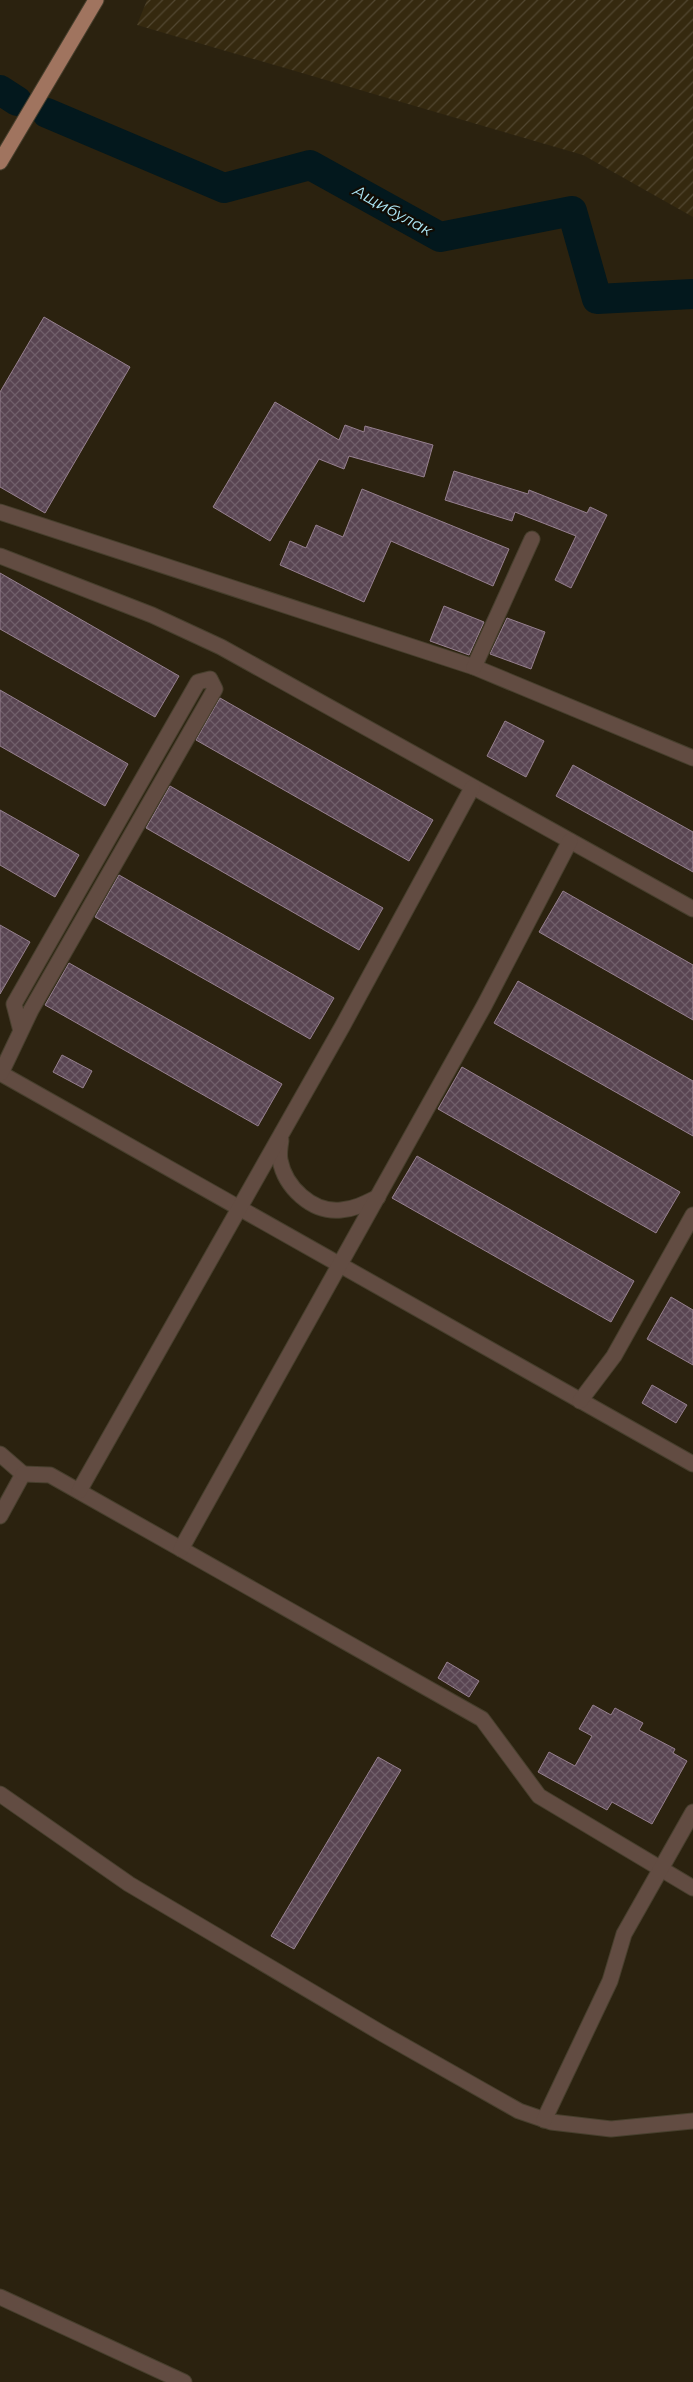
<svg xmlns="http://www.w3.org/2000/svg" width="693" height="2382" font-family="Montserrat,sans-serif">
<defs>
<pattern id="industrial-furrows" width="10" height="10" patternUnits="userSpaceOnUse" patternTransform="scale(1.25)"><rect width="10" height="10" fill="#35290f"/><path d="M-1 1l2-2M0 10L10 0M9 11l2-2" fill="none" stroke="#524731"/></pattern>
<pattern id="building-cross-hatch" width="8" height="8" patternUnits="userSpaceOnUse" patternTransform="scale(1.25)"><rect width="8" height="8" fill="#594552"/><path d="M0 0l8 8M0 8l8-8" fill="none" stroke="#705f6a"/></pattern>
</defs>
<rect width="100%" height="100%" fill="#2b220f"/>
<!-- industrial -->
<path fill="url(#industrial-furrows)" d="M147 0H693V217L583 155 137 25Z"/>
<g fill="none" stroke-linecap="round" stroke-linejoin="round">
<!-- river -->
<g stroke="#03181d" stroke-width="30">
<path d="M0 90 17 101"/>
<path d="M47 113 224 188 310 165 440 237 572 211 597 299 693 294"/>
</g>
</g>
<!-- building -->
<g fill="url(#building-cross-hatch)" stroke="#96808f">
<path d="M44 317 130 367 45 513 0 487V392Z"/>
<path d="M275 402 339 440 345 425 364 432 365 426 433 445 424 477 349 456 344 469 319 459 270 541 213 507Z"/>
<path d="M454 471 528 494 529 490 587 513 590 507 607 515 571 588 555 580 576 536 515 512 512 521 445 500Z"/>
<path d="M362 489 509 549 493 586 391 541 364 602 280 565 290 541 306 548 316 525 343 537Z"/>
<path d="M0 573 179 676 155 717 0 629Z"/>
<path d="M444 606 484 622 469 655 430 641Z"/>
<path d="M507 618 545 632 531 669 490 654Z"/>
<path d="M0 690 128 764 105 806 0 746Z"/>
<path d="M220 698 433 820 409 861 196 740Z"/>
<path d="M505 721 544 741 526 777 487 756Z"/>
<path d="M573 765 693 832V872L556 796Z"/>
<path d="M170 786 383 908 359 950 146 828Z"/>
<path d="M0 810 79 855 55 897 0 865Z"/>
<path d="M119 875 334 998 310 1039 95 917Z"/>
<path d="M563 891 693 965V1020L539 932Z"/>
<path d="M0 925 30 942 0 994Z"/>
<path d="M69 963 282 1084 258 1126 45 1005Z"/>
<path d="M518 981 693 1081V1136L494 1023Z"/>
<path d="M62 1055 92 1071 83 1088 53 1072Z"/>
<path d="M462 1067 680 1192 656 1233 438 1109Z"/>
<path d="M417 1156 634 1281 611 1322 392 1198Z"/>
<path d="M671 1297 693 1310V1365L647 1339Z"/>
<path d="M652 1385 687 1405 676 1423 642 1403Z"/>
<path d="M447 1662 479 1681 469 1697 438 1678Z"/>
<path d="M593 1705 611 1715 615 1708 643 1723 639 1730 675 1749 673 1753 687 1761 652 1824 612 1802 607 1810 538 1772 549 1752 575 1766 592 1736 579 1729Z"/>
<path d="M378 1757 401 1770 294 1949 271 1936Z"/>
</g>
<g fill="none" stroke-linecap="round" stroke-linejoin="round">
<!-- minor casing -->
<g stroke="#473f2d" stroke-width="17">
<g id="minor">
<path d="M0 512 474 667 693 758"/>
<path d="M0 556 152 615 221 647 693 909"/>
<path d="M474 667 532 539"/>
<path d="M0 1073 693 1464"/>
<path d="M1 1073 31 1010 215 689 210 679 198 682 14 1004 21 1031"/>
<path d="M281 1140C280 1146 279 1154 280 1160 285 1187 312 1213 341 1210 355 1209 366 1203 378 1197"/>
<path d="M580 1401 614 1356 693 1215"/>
<path d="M0 1454 23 1474 0 1516"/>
<path d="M23 1474 50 1475 482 1719 539 1796 693 1888"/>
<path d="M79 1491 342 1027 472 788"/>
<path d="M181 1549 484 1006 570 841"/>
<path d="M0 1794 129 1884 383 2034 519 2111 551 2122 611 2129 693 2121"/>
<path d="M544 2120 610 1981 624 1934 693 1812"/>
<path d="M0 2297 184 2382"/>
</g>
</g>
<!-- major casing -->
<g stroke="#473f2d" stroke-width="17">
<path id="major" d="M0 162 96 0"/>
</g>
<!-- minor -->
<use href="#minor" stroke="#624c42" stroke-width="15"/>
<!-- major -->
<use href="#major" stroke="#a0745f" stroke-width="15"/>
</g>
<g text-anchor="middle" stroke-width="4.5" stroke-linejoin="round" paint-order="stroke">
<!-- water labels -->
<g font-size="16" font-style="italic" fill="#aee9f8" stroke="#100c05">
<text transform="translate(393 210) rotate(29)" y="6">Ащибулак</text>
</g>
</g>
</svg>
